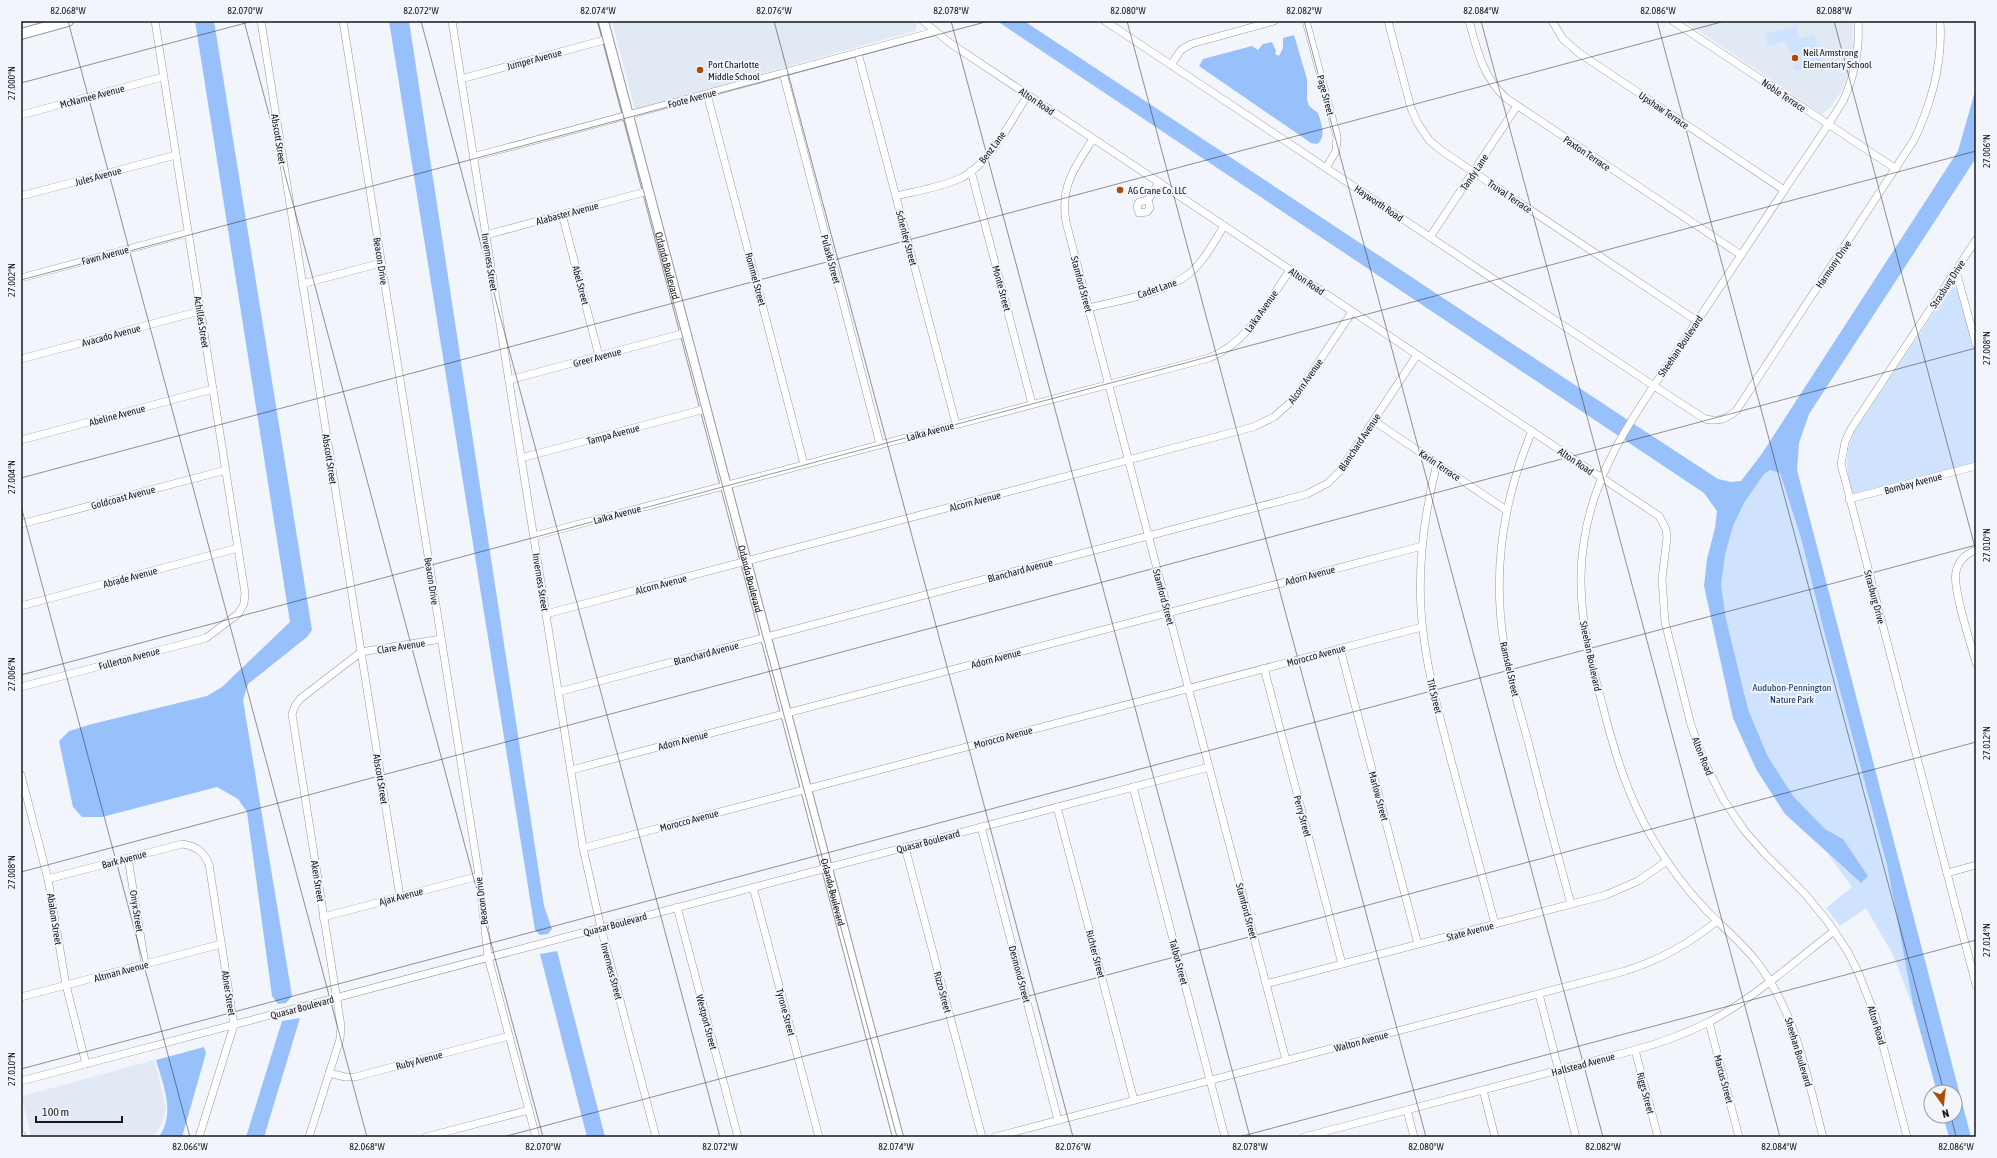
<svg xmlns="http://www.w3.org/2000/svg" width="1997" height="1158" font-family="'Asap Condensed',sans-serif">
<rect width="100%" height="100%" fill="#f2f5fb"/>
<!-- built -->
<g fill="#e1e9f5">
<path d="M612 21H914L917 25 915 31 635 109Z"/>
<path d="M1684 21H1852L1854 46 1850 70 1842 90 1831 107 1822 114Z"/>
<path d="M154 1060 166 1107 163 1122 154 1137H32L22 1100 23 1096Z"/>
</g>
<!-- green -->
<g fill="#d0e3fe">
<path d="M1796 26 1800 38 1814 34 1822 64 1795 71 1786 41 1768 46 1765 34Z"/>
<path d="M1951 287H1955L1959 291 1976 357V462L1852 494C1846 469 1844 456 1854 432Z"/>
<path d="M1770 470 1780 473 1801 538 1825 635 1887 865 1914 1009 1893 955 1866 908 1840 926 1826 908 1852 887 1827 853 1861 883 1868 876 1843 839 1825 829 1794 797 1768 757 1748 709 1726 619 1721 585 1725 555 1733 526 1744 503 1764 474Z"/>
</g>
<!-- water -->
<g fill="#98c0fa">
<path d="M195 21H214L312 630 307 637 248 684 243 700 292 996 286 1003 278 1004 272 996 247 812 238 799 217 787 102 817H82L73 807 59 741 69 731 92 724 207 696 222 687 290 622Z"/>
<path d="M389 21H409L544 906 552 929 548 934 540 935 535 930Z"/>
<path d="M997 21H1024L1640 428 1718 479 1731 482 1741 481 1761 455 1958 151 1976 88V158L1809 414 1799 443 1797 470 1971 1137H1949L1943 1116H1955V1092H1937L1914 1009 1887 865 1825 635 1801 538 1780 473 1770 470 1764 474 1744 503 1733 526 1725 555 1721 585 1726 619 1748 709 1768 757 1794 797 1825 829 1843 839 1868 876 1861 883 1785 814 1756 769 1733 718 1704 586 1707 559 1715 528 1717 511 1704 493Z"/>
<path d="M1294 35 1307 79V100L1309 106 1318 113C1321 123 1327 137 1317 144L1311 143 1199 66 1203 59 1252 46 1258 50 1263 44 1272 42 1276 51 1275 54 1279 56 1283 48V38Z"/>
<path d="M557 951 605 1137H587L540 954Z"/>
<path d="M300 1018 264 1137H246L282 1021Z"/>
<path d="M204 1047 206 1053 182 1137H159C176 1113 163 1085 156 1060Z"/>
</g>
<g fill="none" stroke-linecap="round" stroke-linejoin="round">
<!-- street casing -->
<g stroke="#969a9f" stroke-width="8">
<g id="street">
<path d="M261 21 400 897"/>
<path d="M343 21 479 876 488 957 536 1137"/>
<path d="M452 21 583 848 601 928 656 1137"/>
<path d="M923 21 950 43 1659 516 1666 529 1667 537 1662 579 1665 622 1691 725 1704 761 1723 799 1744 830 1765 854 1806 895 1828 922 1848 952 1858 972 1875 1015 1907 1137"/>
<path d="M1105 21 1654 386 1705 419C1718 422 1726 419 1736 411L1914 140C1932 102 1943 63 1940 21"/>
<path d="M1306 21 1337 136 1336 151 1326 168"/>
<path d="M1388 21 1411 108 1417 122 1429 140 1442 151 1697 321"/>
<path d="M1469 21C1477 50 1483 77 1506 98L1741 255"/>
<path d="M1552 21 1563 39 1579 53 1784 190"/>
<path d="M1673 21 1896 169"/>
<path d="M858 53 956 424"/>
<path d="M1171 65 1181 50 1191 44 1274 21"/>
<path d="M783 73 880 444"/>
<path d="M461 79 608 39"/>
<path d="M707 94 804 464"/>
<path d="M21 115 163 77"/>
<path d="M1093 139C1075 167 1060 186 1066 222L1286 1060"/>
<path d="M473 157 934 32"/>
<path d="M971 171 1032 404"/>
<path d="M21 196 176 155"/>
<path d="M896 196C917 191 942 187 961 178 992 162 1009 123 1028 95"/>
<path d="M1148 200 1150 208 1147 212 1139 213 1137 206 1139 202 1148 200 1159 182"/>
<path d="M562 214 599 356"/>
<path d="M486 235 648 191"/>
<path d="M1430 237 1517 106"/>
<path d="M1976 240 1851 429 1845 442 1841 464 1976 985"/>
<path d="M1956 271 1976 344"/>
<path d="M21 278 188 233"/>
<path d="M302 284 381 263"/>
<path d="M1088 308C1120 300 1164 294 1190 273 1204 261 1214 242 1224 226"/>
<path d="M21 359 200 311"/>
<path d="M509 380 685 333"/>
<path d="M1374 421 1506 510"/>
<path d="M1532 431C1503 500 1492 570 1504 644 1509 679 1521 714 1530 749 1543 801 1557 853 1571 904"/>
<path d="M21 440 213 389"/>
<path d="M521 458 705 409"/>
<path d="M1437 463C1425 511 1418 560 1421 609 1424 661 1438 710 1451 760 1466 815 1480 870 1495 924"/>
<path d="M1849 499 1976 466"/>
<path d="M21 524 226 470"/>
<path d="M534 536 1209 358C1249 342 1267 303 1290 270"/>
<path d="M1976 550C1966 554 1958 561 1956 572 1952 588 1971 644 1976 663"/>
<path d="M21 606 238 548"/>
<path d="M546 614 1253 427 1274 417 1294 399 1352 312"/>
<path d="M1340 648 1418 944"/>
<path d="M1264 668 1342 964"/>
<path d="M21 687 206 638 238 614 244 604 245 593 155 21"/>
<path d="M558 692 1307 494 1328 483 1340 471 1417 355"/>
<path d="M571 770 1422 546"/>
<path d="M21 775 48 879 66 985 86 1064"/>
<path d="M1133 787 1225 1137"/>
<path d="M1057 807 1134 1100"/>
<path d="M981 827 1058 1120"/>
<path d="M905 847 982 1137"/>
<path d="M583 848 1422 627"/>
<path d="M128 858 145 964"/>
<path d="M1947 873 1976 865"/>
<path d="M48 879 182 844C196 846 203 851 209 864L234 1025 199 1137"/>
<path d="M753 887 819 1137"/>
<path d="M677 907 738 1137"/>
<path d="M323 917 479 876"/>
<path d="M1266 984 1606 895 1638 881 1667 861"/>
<path d="M1539 994 1576 1137"/>
<path d="M21 997 221 944"/>
<path d="M1709 1022 1739 1137"/>
<path d="M1635 1050 1658 1137"/>
<path d="M329 1073 345 1077H355L509 1036"/>
<path d="M21 1081 1209 767"/>
<path d="M1483 1090 1495 1137"/>
<path d="M1407 1110 1414 1137"/>
<path d="M21 1134 22 1137"/>
<path d="M309 1137 340 1039 341 1026 292 714 295 706 300 699 361 652 441 639"/>
<path d="M426 1137 529 1110"/>
<path d="M995 1137 1625 971C1660 960 1689 944 1717 921"/>
<path d="M1304 1137 1635 1050C1660 1043 1685 1034 1709 1022 1754 998 1794 962 1834 931"/>
<path d="M1823 1137C1807 1076 1796 1013 1757 962 1742 943 1724 928 1707 911 1687 890 1669 866 1654 841 1628 798 1614 751 1602 703 1587 649 1575 597 1584 541 1595 466 1639 408 1680 347 1715 294 1750 242 1785 189 1804 160 1825 131 1843 101 1855 75 1860 49 1858 21"/>
</g>
</g>
<!-- secondary casing -->
<g stroke="#969a9f" stroke-width="12">
<g id="secondary">
<path id="s1" d="M603 21 898 1137"/>
<path d="M21 34 68 21"/>
</g>
</g>
<!-- street -->
<use href="#street" stroke="#fff" stroke-width="7"/>
<!-- secondary -->
<use href="#secondary" stroke="#fff" stroke-width="10"/>
</g>
<!-- ticks -->
<path fill="none" stroke="#161719" stroke-width="1" stroke-opacity="0.45" d="M68 21 367 1137M244 21 543 1137M421 21 720 1137M598 21 897 1137M774 21 1073 1137M951 21 1250 1137M1127 21 1426 1137M1304 21 1603 1137M1481 21 1780 1137M1657 21 1944 1092M1834 21 1976 551M21 83 253 21M21 280 989 21M21 478 1725 21M21 506 190 1137M21 675 1976 151M21 872 1976 348M21 1069 1976 545M1951 1116 1956 1137M503 1137 1976 742M1239 1137 1976 940M1975 1137H1976"/>
<!-- markers -->
<g fill="#ac4b03" stroke="#f2f5fb" stroke-width="1.5">
<circle cx="1795" cy="58" r="4"/>
<circle cx="700" cy="70" r="4"/>
<circle cx="1120" cy="190" r="4"/>
</g>
<g text-anchor="middle" stroke-width="4" stroke-linejoin="round" paint-order="stroke">
<!-- poi labels -->
<g font-size="10" fill="#161719" stroke="#f2f5fb" text-anchor="start">
<text x="1803" y="56">Neil Armstrong<tspan x="1803" dy="12">Elementary School</tspan></text>
<text x="708" y="68">Port Charlotte<tspan x="708" dy="12">Middle School</tspan></text>
<text x="1128" y="194">AG Crane Co. LLC</text>
</g>
<!-- street labels -->
<g font-size="10" fill="#161719" stroke="#f2f5fb">
<text transform="translate(534 59) rotate(-15)" y="4">Jumper Avenue</text>
<text transform="translate(1326 95) rotate(75)" y="4">Page Street</text>
<text transform="translate(1784 95) rotate(34)" y="4">Noble Terrace</text>
<text transform="translate(92 96) rotate(-15)" y="4">McNamee Avenue</text>
<text transform="translate(692 98) rotate(-15)" y="4">Foote Avenue</text>
<text transform="translate(1037 101) rotate(34)" y="4">Alton Road</text>
<text transform="translate(1664 110) rotate(34)" y="4">Upshaw Terrace</text>
<text transform="translate(279 139) rotate(81)" y="4">Abscott Street</text>
<text transform="translate(992 147) rotate(-53)" y="4">Benz Lane</text>
<text transform="translate(1587 153) rotate(34)" y="4">Paxton Terrace</text>
<text transform="translate(1474 172) rotate(-56)" y="4">Tandy Lane</text>
<text transform="translate(98 176) rotate(-15)" y="4">Jules Avenue</text>
<text transform="translate(1510 196) rotate(34)" y="4">Truval Terrace</text>
<text transform="translate(1379 203) rotate(34)" y="4">Hayworth Road</text>
<text transform="translate(567 213) rotate(-15)" y="4">Alabaster Avenue</text>
<text transform="translate(907 238) rotate(75)" y="4">Schenley Street</text>
<text transform="translate(105 255) rotate(-15)" y="4">Fawn Avenue</text>
<text transform="translate(831 259) rotate(75)" y="4">Pulaski Street</text>
<text transform="translate(381 261) rotate(81)" y="4">Beacon Drive</text>
<text transform="translate(490 262) rotate(81)" y="4">Inverness Street</text>
<text transform="translate(1833 264) rotate(-56)" y="4">Harmony Drive</text>
<text dy="4" stroke="none"><textPath href="#s1" startOffset="253">Orlando Boulevard</textPath></text>
<text transform="translate(756 279) rotate(75)" y="4">Rommel Street</text>
<text transform="translate(1307 281) rotate(34)" y="4">Alton Road</text>
<text transform="translate(1082 284) rotate(75)" y="4">Stamford Street</text>
<text transform="translate(1947 284) rotate(-57)" y="4">Strasburg Drive</text>
<text transform="translate(581 285) rotate(75)" y="4">Abel Street</text>
<text transform="translate(1002 288) rotate(75)" y="4">Monte Street</text>
<text transform="translate(1157 288) rotate(-19)" y="4">Cadet Lane</text>
<text transform="translate(1261 311) rotate(-55)" y="4">Laika Avenue</text>
<text transform="translate(202 322) rotate(81)" y="4">Achilles Street</text>
<text transform="translate(111 335) rotate(-15)" y="4">Avacado Avenue</text>
<text transform="translate(1680 346) rotate(-56)" y="4">Sheehan Boulevard</text>
<text transform="translate(597 357) rotate(-15)" y="4">Greer Avenue</text>
<text transform="translate(1305 381) rotate(-55)" y="4">Alcorn Avenue</text>
<text transform="translate(117 415) rotate(-15)" y="4">Abeline Avenue</text>
<text transform="translate(930 431) rotate(-15)" y="4">Laika Avenue</text>
<text transform="translate(613 434) rotate(-15)" y="4">Tampa Avenue</text>
<text transform="translate(1359 442) rotate(-56)" y="4">Blanchard Avenue</text>
<text transform="translate(330 459) rotate(81)" y="4">Abscott Street</text>
<text transform="translate(1576 461) rotate(34)" y="4">Alton Road</text>
<text transform="translate(1440 465) rotate(34)" y="4">Karin Terrace</text>
<text transform="translate(1913 483) rotate(-15)" y="4">Bombay Avenue</text>
<text transform="translate(123 497) rotate(-15)" y="4">Goldcoast Avenue</text>
<text transform="translate(975 501) rotate(-15)" y="4">Alcorn Avenue</text>
<text transform="translate(617 514) rotate(-15)" y="4">Laika Avenue</text>
<text transform="translate(1020 570) rotate(-15)" y="4">Blanchard Avenue</text>
<text transform="translate(1310 575) rotate(-15)" y="4">Adorn Avenue</text>
<text transform="translate(130 577) rotate(-15)" y="4">Abrade Avenue</text>
<text dy="4" stroke="none"><textPath href="#s1" startOffset="577">Orlando Boulevard</textPath></text>
<text transform="translate(432 581) rotate(81)" y="4">Beacon Drive</text>
<text transform="translate(541 582) rotate(81)" y="4">Inverness Street</text>
<text transform="translate(661 584) rotate(-15)" y="4">Alcorn Avenue</text>
<text transform="translate(1164 597) rotate(75)" y="4">Stamford Street</text>
<text transform="translate(1875 597) rotate(75)" y="4">Strasburg Drive</text>
<text transform="translate(401 646) rotate(-9)" y="4">Clare Avenue</text>
<text transform="translate(706 653) rotate(-15)" y="4">Blanchard Avenue</text>
<text transform="translate(1316 655) rotate(-15)" y="4">Morocco Avenue</text>
<text transform="translate(1591 656) rotate(78)" y="4">Sheehan Boulevard</text>
<text transform="translate(129 658) rotate(-15)" y="4">Fullerton Avenue</text>
<text transform="translate(996 658) rotate(-15)" y="4">Adorn Avenue</text>
<text transform="translate(1510 669) rotate(77)" y="4">Ramsdel Street</text>
<text transform="translate(1435 696) rotate(76)" y="4">Tift Street</text>
<text transform="translate(1003 737) rotate(-15)" y="4">Morocco Avenue</text>
<text transform="translate(683 740) rotate(-15)" y="4">Adorn Avenue</text>
<text transform="translate(1703 756) rotate(68)" y="4">Alton Road</text>
<text transform="translate(381 779) rotate(81)" y="4">Abscott Street</text>
<text transform="translate(1379 796) rotate(75)" y="4">Marlow Street</text>
<text transform="translate(1303 816) rotate(75)" y="4">Perry Street</text>
<text transform="translate(689 820) rotate(-15)" y="4">Morocco Avenue</text>
<text transform="translate(928 841) rotate(-15)" y="4">Quasar Boulevard</text>
<text transform="translate(124 859) rotate(-15)" y="4">Bark Avenue</text>
<text transform="translate(318 881) rotate(81)" y="4">Aken Street</text>
<text dy="4" stroke="none"><textPath href="#s1" startOffset="901">Orlando Boulevard</textPath></text>
<text transform="translate(401 896) rotate(-15)" y="4">Ajax Avenue</text>
<text transform="translate(481 901) rotate(-97)" y="4">Beacon Drive</text>
<text transform="translate(137 911) rotate(81)" y="4">Onyx Street</text>
<text transform="translate(1247 911) rotate(75)" y="4">Stamford Street</text>
<text transform="translate(55 919) rotate(81)" y="4">Abalom Street</text>
<text transform="translate(615 924) rotate(-15)" y="4">Quasar Boulevard</text>
<text transform="translate(1470 931) rotate(-15)" y="4">State Avenue</text>
<text transform="translate(1096 954) rotate(75)" y="4">Richter Street</text>
<text transform="translate(1179 962) rotate(75)" y="4">Talbot Street</text>
<text transform="translate(121 971) rotate(-15)" y="4">Altman Avenue</text>
<text transform="translate(612 971) rotate(75)" y="4">Inverness Street</text>
<text transform="translate(1020 974) rotate(75)" y="4">Desmond Street</text>
<text transform="translate(943 992) rotate(75)" y="4">Rizzo Street</text>
<text transform="translate(229 993) rotate(81)" y="4">Abner Street</text>
<text transform="translate(302 1007) rotate(-15)" y="4">Quasar Boulevard</text>
<text transform="translate(786 1012) rotate(75)" y="4">Tyrone Street</text>
<text transform="translate(707 1022) rotate(75)" y="4">Westport Street</text>
<text transform="translate(1877 1025) rotate(73)" y="4">Alton Road</text>
<text transform="translate(1361 1041) rotate(-15)" y="4">Walton Avenue</text>
<text transform="translate(1799 1052) rotate(73)" y="4">Sheehan Boulevard</text>
<text transform="translate(419 1060) rotate(-15)" y="4">Ruby Avenue</text>
<text transform="translate(1583 1064) rotate(-15)" y="4">Hallstead Avenue</text>
<text transform="translate(1724 1079) rotate(75)" y="4">Marcus Street</text>
<text transform="translate(1646 1093) rotate(75)" y="4">Riggs Street</text>
</g>
<!-- park labels -->
<g font-size="10" fill="#0d2c59" stroke="#f2f5fb">
<text x="1792" y="691">Audubon-Pennington<tspan x="1792" dy="12">Nature Park</tspan></text>
</g>
</g>
<!-- border -->
<rect width="1997" height="1158" fill="none" stroke="#f2f5fb" stroke-width="44"/>
<!-- north arrow -->
<g transform="translate(1943 1104) rotate(165)"><circle r="19" fill="#f2f5fb" stroke="#9a9ca1"/>
<path d="M0-3L7 15L0 10L-7 15Z" fill="#ac4b03"/>
<text y="-6" font-size="11" font-weight="bold" text-anchor="middle" fill="#161719">N</text>
</g>
<!-- scale -->
<path d="M36 1116v6h86v-6" fill="none" stroke="#161719" stroke-width="2"/>
<text x="42" y="1116" font-size="12" fill="#161719" stroke="#f2f5fb" stroke-width="3" paint-order="stroke">100 m</text>
<rect x="22" y="22" width="1953" height="1114" fill="none" stroke="#161719" stroke-width="1.5"/>
<g font-size="10" text-anchor="middle" fill="#161719">
<text x="68" y="14">82.068°W</text>
<text x="245" y="14">82.070°W</text>
<text x="421" y="14">82.072°W</text>
<text x="598" y="14">82.074°W</text>
<text x="774" y="14">82.076°W</text>
<text x="951" y="14">82.078°W</text>
<text x="1128" y="14">82.080°W</text>
<text x="1304" y="14">82.082°W</text>
<text x="1481" y="14">82.084°W</text>
<text x="1658" y="14">82.086°W</text>
<text x="1834" y="14">82.088°W</text>
<text transform="translate(11 83) rotate(-90)" y="4">27.000°N</text>
<text transform="translate(1986 151) rotate(-90)" y="4">27.006°N</text>
<text transform="translate(11 280) rotate(-90)" y="4">27.002°N</text>
<text transform="translate(1986 348) rotate(-90)" y="4">27.008°N</text>
<text transform="translate(11 477) rotate(-90)" y="4">27.004°N</text>
<text transform="translate(1986 545) rotate(-90)" y="4">27.010°N</text>
<text transform="translate(11 674) rotate(-90)" y="4">27.006°N</text>
<text transform="translate(1986 743) rotate(-90)" y="4">27.012°N</text>
<text transform="translate(11 872) rotate(-90)" y="4">27.008°N</text>
<text transform="translate(1986 940) rotate(-90)" y="4">27.014°N</text>
<text transform="translate(11 1069) rotate(-90)" y="4">27.010°N</text>
<text x="190" y="1150">82.066°W</text>
<text x="367" y="1150">82.068°W</text>
<text x="543" y="1150">82.070°W</text>
<text x="720" y="1150">82.072°W</text>
<text x="896" y="1150">82.074°W</text>
<text x="1073" y="1150">82.076°W</text>
<text x="1250" y="1150">82.078°W</text>
<text x="1426" y="1150">82.080°W</text>
<text x="1603" y="1150">82.082°W</text>
<text x="1779" y="1150">82.084°W</text>
<text x="1956" y="1150">82.086°W</text>
</g>
</svg>
